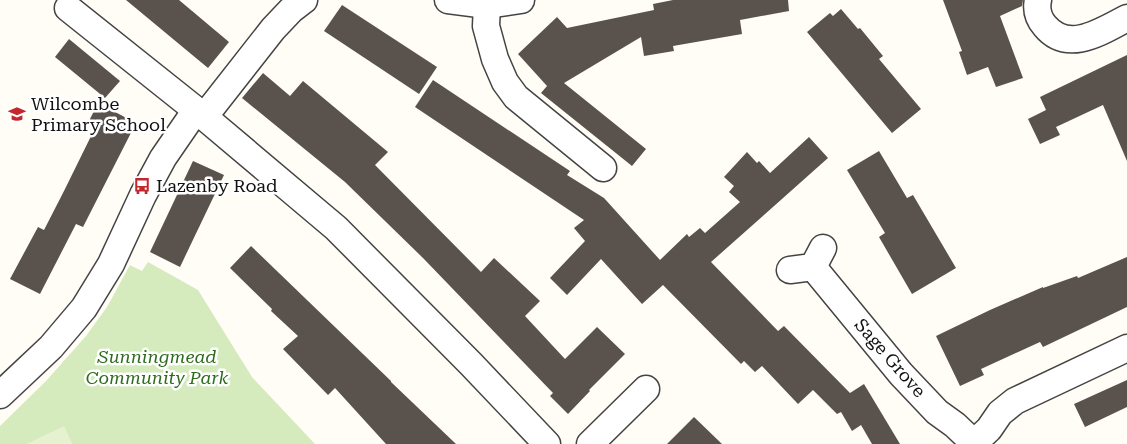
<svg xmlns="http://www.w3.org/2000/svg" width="1127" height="444" font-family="'Roboto Serif',serif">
<rect width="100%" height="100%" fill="#fffdf5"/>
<!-- green -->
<path fill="#d5ebbd" d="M148 262 198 290 252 377 315 444H72L64 427 27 444H0V426L46 381 86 336 107 307 130 265 142 271Z"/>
<!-- pitch -->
<path fill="#e6f2cf" d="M64 426 72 444H27Z"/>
<!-- building -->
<g fill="#5a524d">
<path d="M126 0H179L229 42 208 68Z"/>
<path d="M673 0H788L789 11 740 20 742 34 673 46 674 51 644 56 641 37 564 83 646 149 632 166 541 93 547 86 518 54 557 17 567 28 654 10 653 4Z"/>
<path d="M943 0H1023L1022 6 1000 16 1023 78 996 87 988 67 967 75 959 52 962 51Z"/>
<path d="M342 5 437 67 419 94 324 31Z"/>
<path d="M841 9 858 29 860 28 883 56 879 59 921 109 892 133 807 32 830 13 833 16Z"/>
<path d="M69 39 120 81 105 98 55 57Z"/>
<path d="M1127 55V161L1103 105 1056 127 1060 135 1040 144 1028 119 1046 110 1040 97Z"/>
<path d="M263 73 290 96 303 81 388 152 375 165 481 272 494 258 540 301 525 316 565 359 597 327 625 354 589 390 590 391 568 414 550 396 553 393 423 258 345 182 242 98Z"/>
<path d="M433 80 570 171 567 175 604 198 660 260 687 234 689 237 700 228 705 233 740 202 729 192 734 186 724 177 747 152 757 163 759 161 770 173 809 137 828 158 711 262 778 331 784 326 850 393 864 384 900 444H872L861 425 852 431 841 412 837 414 813 390 798 404 762 366 755 372 744 361 741 364 663 285 642 304 601 259 567 295 550 278 585 241 574 228 584 220 415 107Z"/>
<path d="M98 103 136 123 83 227 76 224 40 294 10 279 38 227 44 230 64 191 96 126 88 123Z"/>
<path d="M879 151 907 198 913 195 956 268 912 294 879 237 885 233 847 170Z"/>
<path d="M193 161 224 175 180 267 150 252Z"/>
<path d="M251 246 391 381V382L456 444H386L335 388 328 395 283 349 298 336 271 311 272 309 230 268Z"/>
<path d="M1127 257V307L1043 347 1040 342 981 369 984 375 960 386 936 336 990 310 1043 287V288L1077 276 1078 278Z"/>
<path d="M1127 380V407L1085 427 1074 404Z"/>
<path d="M694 417 722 444H667Z"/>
</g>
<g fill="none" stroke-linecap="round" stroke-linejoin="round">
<!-- street casing -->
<g stroke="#444" stroke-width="29">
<g id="street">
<path d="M448 0 487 5 521 0"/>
<path d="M1038 0C1036 9 1038 18 1045 26 1068 54 1102 31 1127 18"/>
<path d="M487 5 486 26 495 59 505 82 516 97 603 168"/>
<path d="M68 8 196 110 336 228 471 364 547 444"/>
<path d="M204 117 273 29 291 10 304 0"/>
<path d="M813 267 901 374 937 412 955 425 974 443"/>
<path d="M790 270 813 267 823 248"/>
<path d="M0 395 51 347 84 308 111 264 143 195 163 158 196 110"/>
<path d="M590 444 646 389"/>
<path d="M973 444 989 429 1000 413 1015 401 1127 348"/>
</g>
</g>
<!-- street -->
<use href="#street" stroke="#fff" stroke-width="26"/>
</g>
<!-- icons -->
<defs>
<g id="school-bare" transform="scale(1.35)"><path d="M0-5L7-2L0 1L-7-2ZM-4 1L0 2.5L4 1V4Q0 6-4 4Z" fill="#c4262e" stroke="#fff" stroke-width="2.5" paint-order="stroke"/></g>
<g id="bus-bare" transform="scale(1.35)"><path d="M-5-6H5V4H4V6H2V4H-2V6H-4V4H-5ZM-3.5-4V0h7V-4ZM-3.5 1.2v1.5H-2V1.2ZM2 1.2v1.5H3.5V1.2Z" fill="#c4262e" stroke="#fff" stroke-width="2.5" paint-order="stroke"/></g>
</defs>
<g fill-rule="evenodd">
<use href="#school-bare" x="17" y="114"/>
<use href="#bus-bare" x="142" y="186"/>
</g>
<g text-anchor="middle" stroke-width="5" stroke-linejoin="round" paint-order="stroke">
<!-- poi labels -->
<g font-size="18" fill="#111" stroke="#fff" text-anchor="start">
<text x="31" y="110">Wilcombe<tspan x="31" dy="21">Primary School</tspan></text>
<text x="156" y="192">Lazenby Road</text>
</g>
<!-- park labels -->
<g font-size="18" font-style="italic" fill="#2f6b1f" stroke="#fff">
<text x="157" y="363">Sunningmead<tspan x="157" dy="21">Community Park</tspan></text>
</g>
<!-- street labels -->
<g font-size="18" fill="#111" stroke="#fff">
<text transform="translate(890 358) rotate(49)" y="6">Sage Grove</text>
</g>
</g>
</svg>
